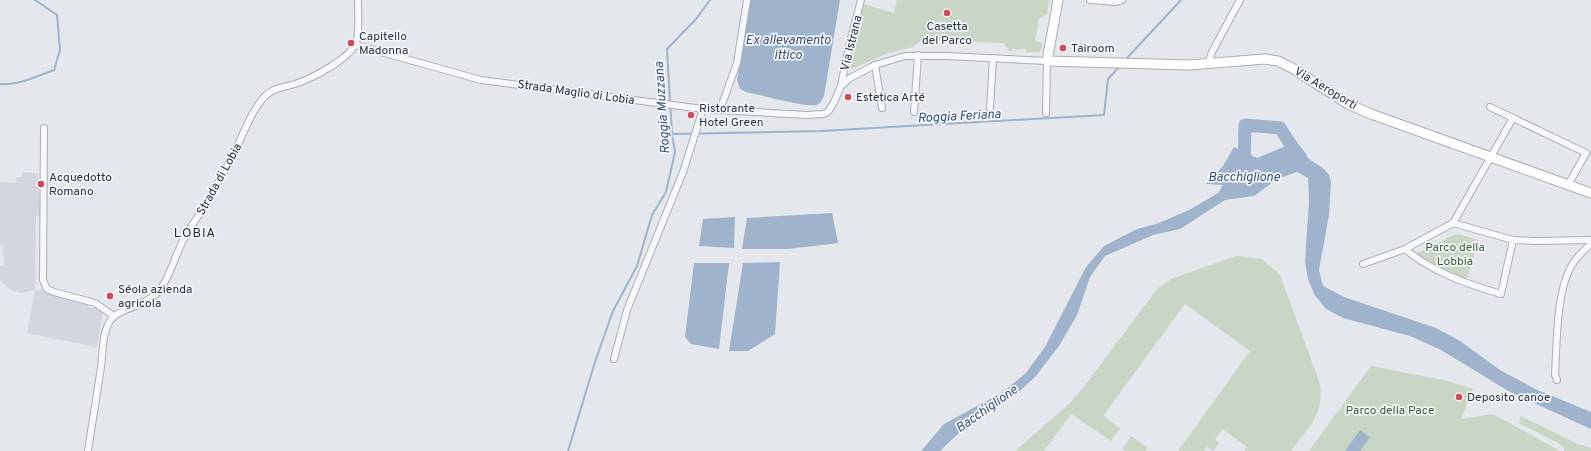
<svg xmlns="http://www.w3.org/2000/svg" width="1591" height="451" font-family="Overpass,sans-serif">
<rect width="100%" height="100%" fill="#e4e7ec"/>
<!-- built -->
<g fill="#d2d6de">
<path d="M22 172 38 173 40 216H36L35 290 21 293 11 290 0 280V266L4 265 3 246 0 245V182L16 183V177H22Z"/>
<path d="M44 288 89 303 88 307 103 310 97 347 27 333 35 291Z"/>
</g>
<!-- green -->
<g fill="#c9d6c5">
<path d="M897 0H1049L1047 14 1039 18 1035 41 1042 43V49L1039 52H1026V49H1013L1012 51H1009L1004 43 922 40 913 47 888 53 852 69 848 68V62L863 4 894 13Z"/>
<path d="M1458 234 1479 240 1466 281 1416 254 1451 236Z"/>
<path d="M1236 256 1262 259 1280 275 1320 384C1324 415 1308 428 1291 451H1244L1247 447 1223 429 1215 439 1219 443 1213 451 1207 447 1204 451H1178L1250 351 1185 304 1103 416 1120 428 1111 441 1071 414 1044 451H1015L1069 404 1083 388 1157 289 1171 279Z"/>
<path d="M1371 366 1448 381 1473 389 1461 419 1493 414 1560 451H1309Z"/>
<path d="M1521 416 1578 444 1591 448V451H1564V448L1558 443 1519 423Z"/>
<path d="M1131 436 1148 448 1145 451H1126L1122 449Z"/>
</g>
<!-- water -->
<g fill="#9fb4cc">
<path d="M751 0H840L824 96C822 99 821 104 816 105 802 107 762 95 746 92L740 89 737 80Z"/>
<path d="M1293 143 1309 159 1324 169 1329 175 1331 182 1329 215 1319 270 1323 286 1344 297 1436 328 1460 341 1500 370 1535 389 1591 412V429L1510 392 1441 350 1410 336 1343 318 1326 309 1314 294 1308 279 1305 262 1309 201 1308 178 1297 172 1277 179 1254 196 1225 200 1180 229 1153 235 1105 256 1090 277 1077 315 1059 346 1035 377 1014 396 995 409 964 428 940 451H921L944 424 1003 392 1026 373 1045 347 1086 267 1104 246 1137 229 1159 223 1191 209 1218 193 1223 185 1206 184 1223 166 1234 147 1257 158Z"/>
<path d="M832 213 838 243 788 249H742L747 218Z"/>
<path d="M735 217 734 248 699 246 703 219Z"/>
<path d="M780 262 775 334 748 351H729L743 263Z"/>
<path d="M694 263H729L719 349 691 344 685 337Z"/>
<path d="M1360 430 1370 437 1360 451H1345Z"/>
</g>
<g fill="none" stroke-linecap="round" stroke-linejoin="round">
<!-- stream -->
<g stroke="#9fb4cc" stroke-width="2">
<path d="M1126 59 1181 0"/>
<path d="M0 84C18 86 37 76 54 70L60 50 57 15 35 0"/>
<path d="M672 134 821 131 1104 115 1108 79 1120 66"/>
<path d="M568 451 595 362 613 311 637 266 652 215 666 192 675 152 672 134 667 49 696 19 710 0"/>
</g>
<!-- river -->
<path stroke="#9fb4cc" stroke-width="13" d="M1244 168 1245 125 1280 128 1291 145 1301 158"/>
<!-- street casing -->
<g stroke="#a9aeb7" stroke-width="8">
<g id="street">
<path d="M1090 0 1116 2 1122 0"/>
<path d="M356 45 481 80 703 109 683 172 627 310 614 359"/>
<path d="M1208 64 1212 52 1240 0"/>
<path d="M875 65 882 108"/>
<path d="M841 86 849 46 861 0"/>
<path d="M1490 107 1513 118"/>
<path d="M990 108 993 58"/>
<path d="M703 109 807 115 823 114 828 112 834 102 841 86 850 78 875 65 905 56H946L1047 61 1046 113"/>
<path d="M720 110 737 63 747 0"/>
<path d="M914 112 918 55"/>
<path d="M44 128 43 280 47 289 54 292 95 303 114 316"/>
<path d="M1453 223 1513 240 1537 241 1591 240"/>
<path d="M1405 249C1432 272 1467 284 1501 294L1513 240"/>
<path d="M1363 264 1405 249 1453 223 1513 118 1586 153 1568 185"/>
<path d="M1557 380 1555 375C1557 344 1556 291 1572 265 1577 256 1584 250 1591 244"/>
<path d="M88 451C92 423 97 395 101 367 103 352 102 334 110 321 118 308 145 307 159 291 171 276 175 254 185 237 190 227 198 217 204 207 215 189 225 170 235 151 244 133 251 111 265 96 273 88 285 87 295 84 311 79 347 60 355 45 360 37 358 10 358 0"/>
</g>
</g>
<!-- secondary casing -->
<g stroke="#a9aeb7" stroke-width="11">
<path id="secondary" d="M1058 0 1047 61 1189 65 1265 59 1278 61 1292 68 1348 104 1371 114 1591 193"/>
</g>
<!-- street -->
<use href="#street" stroke="#f7f8fa" stroke-width="6"/>
<!-- secondary -->
<use href="#secondary" stroke="#fff" stroke-width="9"/>
</g>
<!-- markers -->
<g fill="#d1495b" stroke="#f4f6f9" stroke-width="1.5">
<circle cx="947" cy="13" r="4"/>
<circle cx="351" cy="43" r="4"/>
<circle cx="1063" cy="48" r="4"/>
<circle cx="848" cy="97" r="4"/>
<circle cx="691" cy="115" r="4"/>
<circle cx="41" cy="184" r="4"/>
<circle cx="110" cy="296" r="4"/>
<circle cx="1459" cy="397" r="4"/>
</g>
<g text-anchor="middle" stroke-width="3.5" stroke-linejoin="round" paint-order="stroke">
<!-- poi labels -->
<g font-size="12" fill="#2b3445" stroke="#f4f6f9" text-anchor="start">
<text x="947" y="30" text-anchor="middle">Casetta<tspan x="947" dy="14">del Parco</tspan></text>
<text x="359" y="40">Capitello<tspan x="359" dy="14">Madonna</tspan></text>
<text x="1071" y="52">Tairoom</text>
<text x="856" y="101">Estetica Arté</text>
<text x="699" y="112">Ristorante<tspan x="699" dy="14">Hotel Green</tspan></text>
<text x="49" y="181">Acquedotto<tspan x="49" dy="14">Romano</tspan></text>
<text x="118" y="293">Séola azienda<tspan x="118" dy="14">agricola</tspan></text>
<text x="1467" y="401">Deposito canoe</text>
</g>
<!-- street labels -->
<g font-size="12" fill="#2b3445" stroke="#f4f6f9">
<text transform="translate(851 43) rotate(-76)" y="4">Via Istrana</text>
<text transform="translate(1326 88) rotate(31)" y="4">Via Aeroporti</text>
<text transform="translate(576 92) rotate(8)" y="4">Strada Maglio di Lobia</text>
<text transform="translate(219 179) rotate(-61)" y="4">Strada di Lobia</text>
</g>
<!-- park labels -->
<g font-size="12" fill="#3f6138" stroke="#f4f6f9">
<text x="1455" y="251">Parco della<tspan x="1455" dy="14">Lobbia</tspan></text>
<text x="1390" y="414">Parco della Pace</text>
</g>
<!-- water labels -->
<g font-size="13" font-style="italic" fill="#34527a" stroke="#f4f6f9">
<text x="788" y="44">Ex allevamento<tspan x="788" dy="15">ittico</tspan></text>
<text transform="translate(661 108) rotate(-94)" y="5">Roggia Muzzana</text>
<text transform="translate(959 115) rotate(-3)" y="5">Roggia Feriana</text>
<text x="1244" y="181">Bacchiglione</text>
<text transform="translate(986 408) rotate(-35)" y="5">Bacchiglione</text>
</g>
<!-- neighbourhood labels -->
<g font-size="13" letter-spacing="1" fill="#1d2536" stroke="#f4f6f9">
<text x="195" y="237">LOBIA</text>
</g>
</g>
</svg>
